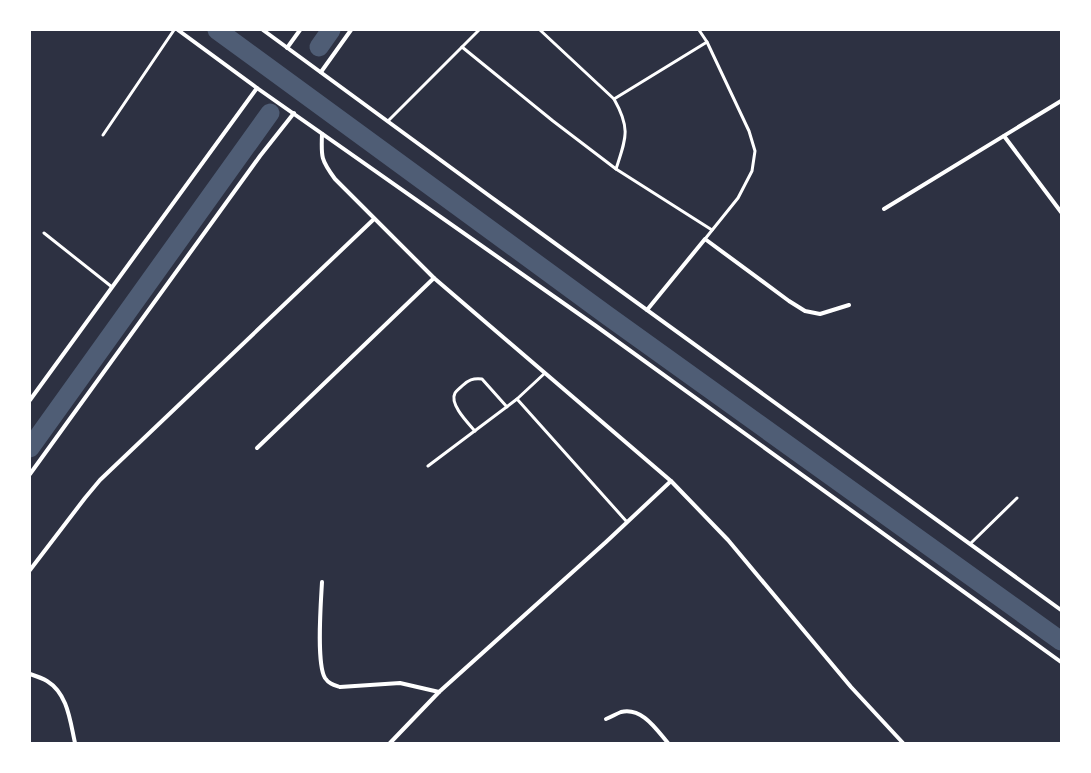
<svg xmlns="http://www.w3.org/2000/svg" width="1091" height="773" font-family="'DejaVu Sans',sans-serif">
<rect width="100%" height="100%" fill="#2d3142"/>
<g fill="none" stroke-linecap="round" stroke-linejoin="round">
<!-- canal -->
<g stroke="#4f5d75" stroke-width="19">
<path d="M217 30 608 316 1061 641"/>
<path d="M319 47 331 30"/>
<path d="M30 448 270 113"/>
</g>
<!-- service -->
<g stroke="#fff" stroke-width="3">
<path d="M540 30 614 99C631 129 626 138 616 169"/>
<path d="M699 30 707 42 749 131 755 151 752 171 738 198 705 239"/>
<path d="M462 47 553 121 616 169 712 230"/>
<path d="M614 99 707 42"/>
<path d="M388 121 479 30"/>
<path d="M103 135 174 30"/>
<path d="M44 233 112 287"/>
<path d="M545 373 517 399 627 522"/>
<path d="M475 431C468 423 449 404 455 393 456 391 460 388 462 386 468 380 473 378 482 379L507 407"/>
<path d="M428 466 517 399"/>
<path d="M970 544 1017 498"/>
</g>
<!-- minor -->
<g stroke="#fff" stroke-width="4">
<path d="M178 30 257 88 596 326 1061 662"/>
<path d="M263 30 491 197 1061 610"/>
<path d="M287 48 300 30"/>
<path d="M321 72 351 30"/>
<path d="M322 134C321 157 321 160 335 179L434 278 671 481 728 540 851 687 903 743"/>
<path d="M1004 136 1061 212"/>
<path d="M884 209 1061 101"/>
<path d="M647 310 705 239 789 301 805 311 820 314 849 305"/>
<path d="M30 400 257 88"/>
<path d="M257 448 434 278"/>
<path d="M30 474 260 156 294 113"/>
<path d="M30 570 85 498 100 480 374 219"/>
<path d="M322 582C321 601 316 663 325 678 329 684 334 685 340 687L400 683 439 692"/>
<path d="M30 674C36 676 42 678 47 681 68 694 70 721 75 743"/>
<path d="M606 719C611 717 616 714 621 712 642 707 656 729 668 743"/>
<path d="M390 743 439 692 606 542 671 481"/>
</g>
</g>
<!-- border -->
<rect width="1091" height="773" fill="none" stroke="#ffffff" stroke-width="62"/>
</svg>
